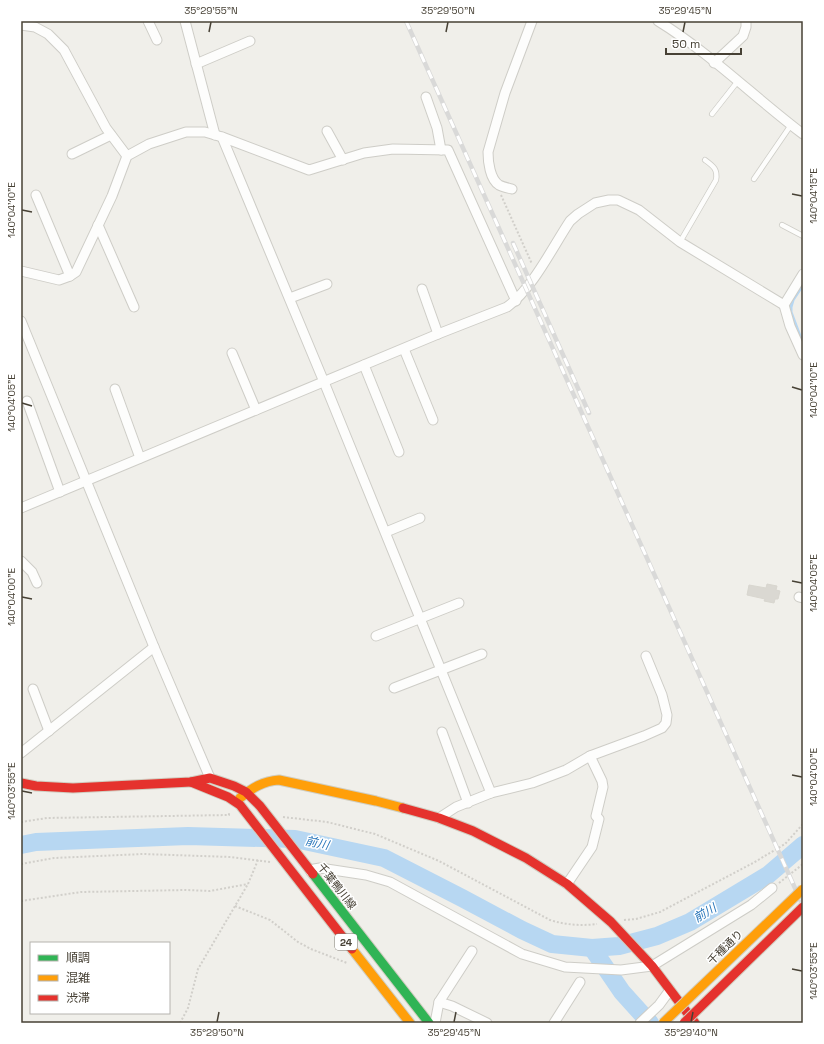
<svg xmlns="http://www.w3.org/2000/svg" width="824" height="1044" font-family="'Space Grotesk','Noto Sans JP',sans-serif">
<rect width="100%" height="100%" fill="#f0efea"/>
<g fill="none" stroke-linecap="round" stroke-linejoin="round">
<!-- stream -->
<path stroke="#b7d7f2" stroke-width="3" d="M803 285 793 300 791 307V312L803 344"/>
<!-- river -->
<g stroke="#b7d7f2" stroke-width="18">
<path d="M21 845 36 842 188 836 295 839 384 858 462 898 522 930 552 944 592 948 619 946 657 936 690 922 768 875 803 845"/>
<path d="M592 948 622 992 650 1023"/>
</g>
</g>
<!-- building -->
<path fill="#dad8d2" stroke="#d8d6cf" d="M767 584 777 586 776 590 780 591 778 599H775L774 603 764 601 765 599 747 595 749 585 766 588Z"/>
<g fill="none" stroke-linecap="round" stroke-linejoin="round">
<!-- lane casing -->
<g stroke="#cecdc7" stroke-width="6">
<g id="lane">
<path d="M712 114 738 81"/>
<path d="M754 179 791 125"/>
<path d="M782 225 803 236"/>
<path d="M680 242 716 180C718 169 713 166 705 160"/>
</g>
</g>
<!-- street casing -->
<g stroke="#cecdc7" stroke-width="11">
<g id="street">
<path d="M148 21 157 40"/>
<path d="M185 21 215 135"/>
<path d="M658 21C710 53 754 97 803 134"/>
<path d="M21 25 35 27 48 34 64 50 106 128 127 156"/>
<path d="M714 63 743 36 746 27V21"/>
<path d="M196 64 250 41"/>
<path d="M426 97 437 128 441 150"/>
<path d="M327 131 343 160"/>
<path d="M222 137 324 382 491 793"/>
<path d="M72 154 111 135"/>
<path d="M512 189C508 188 503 187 499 185 490 179 488 162 488 152L505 93 532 21"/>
<path d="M36 195 70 276"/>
<path d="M98 225 134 307"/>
<path d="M21 271 59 280 70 276 76 272 112 196 127 156 149 144 186 132H205L222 137 309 170 364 153 393 149 448 150 516 301"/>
<path d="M803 274 784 305 790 326 803 355"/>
<path d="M422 289 438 334"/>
<path d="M290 298 327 284"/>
<path d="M21 321 154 647 210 778"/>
<path d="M404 349 433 420"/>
<path d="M232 353 256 410"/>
<path d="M364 365 399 452"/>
<path d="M115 389 140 458"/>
<path d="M27 401 60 492"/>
<path d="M21 508 438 334 507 307C533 288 552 248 570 221L578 214 595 203 609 200H618L639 210 680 242 784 305"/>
<path d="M386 532 420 518"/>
<path d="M21 561 32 572 37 583"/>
<path d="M799 597 803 598"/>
<path d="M376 636 459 603"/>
<path d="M394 688 482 654"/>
<path d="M33 689 49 731"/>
<path d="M442 732 468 803"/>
<path d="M21 753 154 647"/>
<path d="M439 818 456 807 491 793 532 783 566 770 590 756 644 736 662 728 666 723 667 715 662 695 646 656"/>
<path d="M311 872 314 869 320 868 366 875 390 882 522 954 565 967 621 970 652 966 751 905 772 888"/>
<path d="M567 884 592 847 599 819 596 816 603 787 602 781 590 756"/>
<path d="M439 1002 452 1006 487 1023"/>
<path d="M435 1023 439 1002 472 951"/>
<path d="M554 1023 580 982"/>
<path d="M640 1023 659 1005 670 990"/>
</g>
</g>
<!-- fast casing -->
<g stroke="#d0cdc0" stroke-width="11">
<path id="fast" d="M313 874 429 1023"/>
</g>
<!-- slow casing -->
<g stroke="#d0cdc0" stroke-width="11">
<g id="slow">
<path d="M240 798C252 788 263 781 279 780L376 801 403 808"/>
<path d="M352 949 410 1023"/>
</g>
</g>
<!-- jam casing -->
<g stroke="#d0cdc0" stroke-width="11">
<g id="jam">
<path d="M191 782 228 797 240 805 352 949"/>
<path d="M21 783 36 786 73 788 191 782 210 778 234 786 246 792 260 806 313 874"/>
<path d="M403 808 439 818 473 831 526 858 567 884 611 922 652 966 695 1023"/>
</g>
</g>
<!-- path -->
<g stroke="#d1cfca" stroke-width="2" stroke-dasharray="2 2" stroke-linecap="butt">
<path d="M501 195 532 264"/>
<path d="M283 817 327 822 375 834 439 861 550 920C566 925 581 926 597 924"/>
<path d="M21 822 47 818 229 815V812"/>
<path d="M21 864 54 858 143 854 231 857 270 862"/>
<path d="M779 883 803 864"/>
<path d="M21 901 81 892 186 890 210 891 248 884"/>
<path d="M235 906 270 920 298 942 311 949 347 963"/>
<path d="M624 920 636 919 660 912 753 863 785 844 803 824"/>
<path d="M180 1023 188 1008 198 969 248 884 258 860"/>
</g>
<!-- lane -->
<use href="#lane" stroke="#fdfdfc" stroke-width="4.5"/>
<!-- street -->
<use href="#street" stroke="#fdfdfc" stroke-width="9"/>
<!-- fast -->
<use href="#fast" stroke="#30b455" stroke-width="9"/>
<!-- slow -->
<use href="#slow" stroke="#ff9f0a" stroke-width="9"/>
<!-- jam -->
<use href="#jam" stroke="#e5322d" stroke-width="9"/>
<!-- rail casing -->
<g stroke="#d9d9d8" stroke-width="4.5">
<g id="rail">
<path d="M406 21 803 906"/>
<path d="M513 243 589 413"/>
</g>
</g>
<!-- rail -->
<use href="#rail" stroke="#fff" stroke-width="3" stroke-dasharray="9" stroke-linecap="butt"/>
<!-- slow-bridge casing -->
<g stroke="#d0cdc0" stroke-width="11" stroke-linecap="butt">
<path id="slow-bridge" d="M663 1023 803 889"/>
</g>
<!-- jam-bridge casing -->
<g stroke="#d0cdc0" stroke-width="11" stroke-linecap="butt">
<path id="jam-bridge" d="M684 1023 803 907"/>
</g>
<!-- slow-bridge -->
<use href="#slow-bridge" stroke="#ff9f0a" stroke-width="9"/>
<!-- jam-bridge -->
<use href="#jam-bridge" stroke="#e5322d" stroke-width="9"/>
</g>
<!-- ticks -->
<path fill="none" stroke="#474135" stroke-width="1.5" d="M209 32 211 22M446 32 448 22M683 32 685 22M792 194 802 196M22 210 32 212M792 387 802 390M22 403 32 406M792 581 802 583M22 597 32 599M792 775 802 777M22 791 32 793M792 969 802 971M217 1022 219 1012M454 1022 456 1012M691 1022 693 1012"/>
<g text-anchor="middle" stroke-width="3" stroke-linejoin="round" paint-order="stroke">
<!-- shield labels -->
<rect fill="#fff" stroke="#7e7a72" stroke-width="1" x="335" y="934" width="22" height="16" rx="3"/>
<g font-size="10" font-weight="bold" fill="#474135">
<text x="346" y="946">24</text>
</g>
<!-- street labels -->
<g font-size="11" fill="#474135" stroke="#fff">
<text transform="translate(337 886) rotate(52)" y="4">千葉鴨川線</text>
<text transform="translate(725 947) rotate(-44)" y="4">千種通り</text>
</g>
<!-- water labels -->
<g font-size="12" font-style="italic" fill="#2775ba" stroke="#fff">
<text transform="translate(317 843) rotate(12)" y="4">前川</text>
<text transform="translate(705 913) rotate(-31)" y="4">前川</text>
</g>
</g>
<!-- border -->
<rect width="824" height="1044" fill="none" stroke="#ffffff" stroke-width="44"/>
<!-- legend -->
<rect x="30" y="942" width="140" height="72" fill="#ffffff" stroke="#b5b3ae"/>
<rect x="38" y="955" width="20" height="6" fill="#30b455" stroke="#b5b3ae"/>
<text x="66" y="962" font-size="12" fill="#474135">順調</text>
<rect x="38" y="975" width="20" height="6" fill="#ff9f0a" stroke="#b5b3ae"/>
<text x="66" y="982" font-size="12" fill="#474135">混雑</text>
<rect x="38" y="995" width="20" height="6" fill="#e5322d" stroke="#b5b3ae"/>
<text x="66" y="1002" font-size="12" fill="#474135">渋滞</text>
<!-- scale -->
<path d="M666 48v6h75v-6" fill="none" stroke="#474135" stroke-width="2"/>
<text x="672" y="48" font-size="12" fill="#474135" stroke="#ffffff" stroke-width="3" paint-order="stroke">50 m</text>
<rect x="22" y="22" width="780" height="1000" fill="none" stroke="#474135" stroke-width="1.5"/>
<g font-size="10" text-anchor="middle" fill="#474135">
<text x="211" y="14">35°29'55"N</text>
<text x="448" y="14">35°29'50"N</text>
<text x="685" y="14">35°29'45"N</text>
<text transform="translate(813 196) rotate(-90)" y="4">140°04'15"E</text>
<text transform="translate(11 210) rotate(-90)" y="4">140°04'10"E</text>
<text transform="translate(813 390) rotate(-90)" y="4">140°04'10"E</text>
<text transform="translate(11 403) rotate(-90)" y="4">140°04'05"E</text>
<text transform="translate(813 583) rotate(-90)" y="4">140°04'05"E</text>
<text transform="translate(11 597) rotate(-90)" y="4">140°04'00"E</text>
<text transform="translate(813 777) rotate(-90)" y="4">140°04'00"E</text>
<text transform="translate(11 791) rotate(-90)" y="4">140°03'55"E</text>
<text transform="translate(813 971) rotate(-90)" y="4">140°03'55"E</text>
<text x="217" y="1036">35°29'50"N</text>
<text x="454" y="1036">35°29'45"N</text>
<text x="691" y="1036">35°29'40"N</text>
</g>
</svg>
